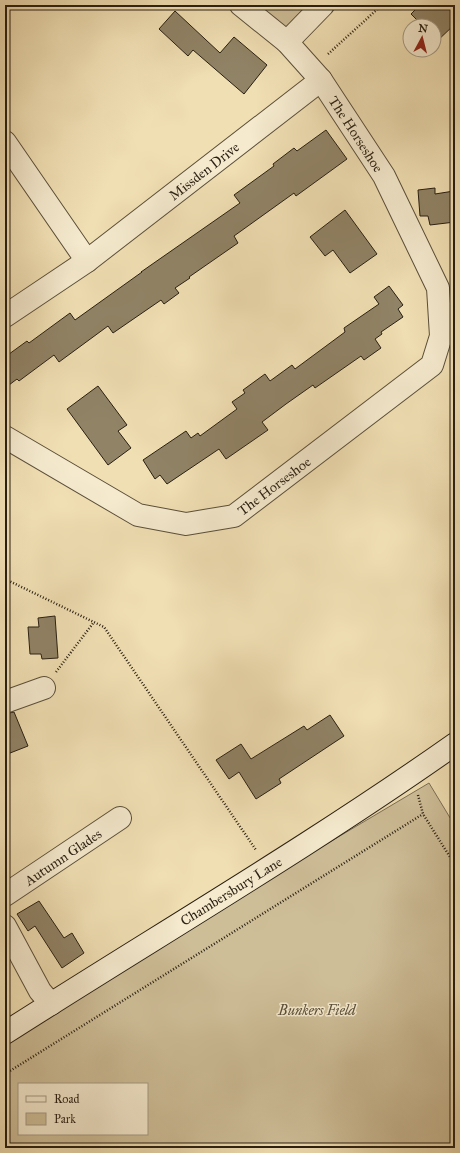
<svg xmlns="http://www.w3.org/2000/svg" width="460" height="1153" font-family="'IM FELL Great Primer',serif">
<rect width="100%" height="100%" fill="#f0dfb3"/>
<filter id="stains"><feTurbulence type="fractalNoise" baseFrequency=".005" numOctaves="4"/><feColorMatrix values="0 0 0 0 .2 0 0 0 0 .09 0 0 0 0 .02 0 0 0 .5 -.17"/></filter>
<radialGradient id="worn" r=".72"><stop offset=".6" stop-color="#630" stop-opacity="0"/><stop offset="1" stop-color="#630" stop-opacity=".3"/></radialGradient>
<!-- green -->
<g fill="#cebe98" stroke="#7c6e55" fill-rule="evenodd">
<path d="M254 5H310L289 32Z"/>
<path d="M429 783 455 826V1148H5V1035ZM19 1084H147V1134H19Z"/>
</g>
<!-- building -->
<g fill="#908366" stroke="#291f12">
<path d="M420 5H455V24L434 44V26H423L411 14Z"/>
<path d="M175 11 220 53 234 37 267 65 244 94 193 50 188 56 159 29Z"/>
<path d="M326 130 347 159 296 196 294 193 234 236 238 243 189 277 190 278 175 288 179 293 164 304 161 300 113 333 108 326 59 362 54 355 19 381 17 379 5 388V357L27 341 29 343 70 313 75 320 142 272H141L240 203 234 195 274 166 273 164 294 148 297 151Z"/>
<path d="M435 188V194L454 191 455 201V222L430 225 428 216H420L418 190Z"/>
<path d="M345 210 377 254 350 273 333 250 325 256 310 237Z"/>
<path d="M389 286 403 305 398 309 403 317 381 332 382 334 375 339 381 348 364 360 361 356 315 388 313 385 286 404 262 422 268 430 226 459 219 449 167 484 160 475 155 479 143 460 186 431 191 438 198 433 200 436 237 409 232 402 245 393 243 390 265 374 270 381 292 365 295 369 345 332 344 328 379 304 374 297Z"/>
<path d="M98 386 127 425 118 431 131 448 108 465 67 409Z"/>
<path d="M55 616 58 658 42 659 41 654H30L28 627H39L38 618Z"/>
<path d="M14 712 28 746 5 755V714Z"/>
<path d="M330 715 344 736 279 779 281 783 256 799 239 772 229 779 216 760 241 744 251 759 304 726 307 730Z"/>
<path d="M39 901 64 938 72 933 84 953 62 968 35 926 28 931 17 914Z"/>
</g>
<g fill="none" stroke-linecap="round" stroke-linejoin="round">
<!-- street casing -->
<g stroke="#5b4f3a" stroke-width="24">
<g id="street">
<path d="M287 42 323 5"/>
<path d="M5 142 87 261"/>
<path d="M5 316 87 261 321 80"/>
<path d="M5 437 138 515 186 524 234 516 432 365 441 336 438 288 384 176 321 80 287 42 241 5"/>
<path d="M5 702 44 688"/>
<path d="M5 895 120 818"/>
<path d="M5 926 40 991 51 1004"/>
</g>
</g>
<!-- secondary casing -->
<g stroke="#291f12" stroke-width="24">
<path id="secondary" d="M5 1033C155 937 309 847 455 744"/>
</g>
<!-- path -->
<g stroke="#291f12" stroke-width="2.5" stroke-dasharray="1 2" stroke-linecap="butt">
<path d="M328 54 382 5"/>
<path d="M5 579 104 627 256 850"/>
<path d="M56 672 94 622"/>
<path d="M418 795 423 814 455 865"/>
<path d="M5 1074 423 814"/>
</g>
<!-- street -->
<use href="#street" stroke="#f5eace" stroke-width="22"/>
<!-- secondary -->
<use href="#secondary" stroke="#f5eace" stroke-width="22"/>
</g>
<g text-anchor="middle" stroke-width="3" stroke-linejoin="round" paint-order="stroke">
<!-- street labels -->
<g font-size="14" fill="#291f12" stroke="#f5eace">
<text transform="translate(356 134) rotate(57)" y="5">The Horseshoe</text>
<text transform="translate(204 171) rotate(-38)" y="5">Missden Drive</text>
<text transform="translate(274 486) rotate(-37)" y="5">The Horseshoe</text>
<text transform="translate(63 857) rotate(-34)" y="5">Autumn Glades</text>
<text transform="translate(231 891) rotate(-32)" y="5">Chambersbury Lane</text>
</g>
<!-- park labels -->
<g font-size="14" font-style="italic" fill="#5b4f3a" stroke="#f5eace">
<text x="317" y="1015">Bunkers Field</text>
</g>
</g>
<!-- margin -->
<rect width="460" height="1153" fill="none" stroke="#f0dfb3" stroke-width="20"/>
<rect x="6" y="6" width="448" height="1141" fill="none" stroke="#291f12" stroke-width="2"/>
<rect x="10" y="10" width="440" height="1133" fill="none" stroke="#291f12"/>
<!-- legend -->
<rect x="18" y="1083" width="130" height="52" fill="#f5eace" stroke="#a39983"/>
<rect x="26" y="1096" width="20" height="6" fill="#f5eace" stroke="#a39983"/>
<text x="54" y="1103" font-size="12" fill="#291f12">Road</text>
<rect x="26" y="1113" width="20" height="12" fill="#cebe98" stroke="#a39983"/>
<text x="54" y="1123" font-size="12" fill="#291f12">Park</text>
<!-- north arrow -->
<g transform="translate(422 38) rotate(7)"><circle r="19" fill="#f5eace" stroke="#a39983"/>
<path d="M0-3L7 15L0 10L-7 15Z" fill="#8f2418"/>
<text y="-6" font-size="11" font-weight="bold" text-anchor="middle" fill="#291f12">N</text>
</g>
<rect width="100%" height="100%" filter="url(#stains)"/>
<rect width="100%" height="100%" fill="url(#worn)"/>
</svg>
